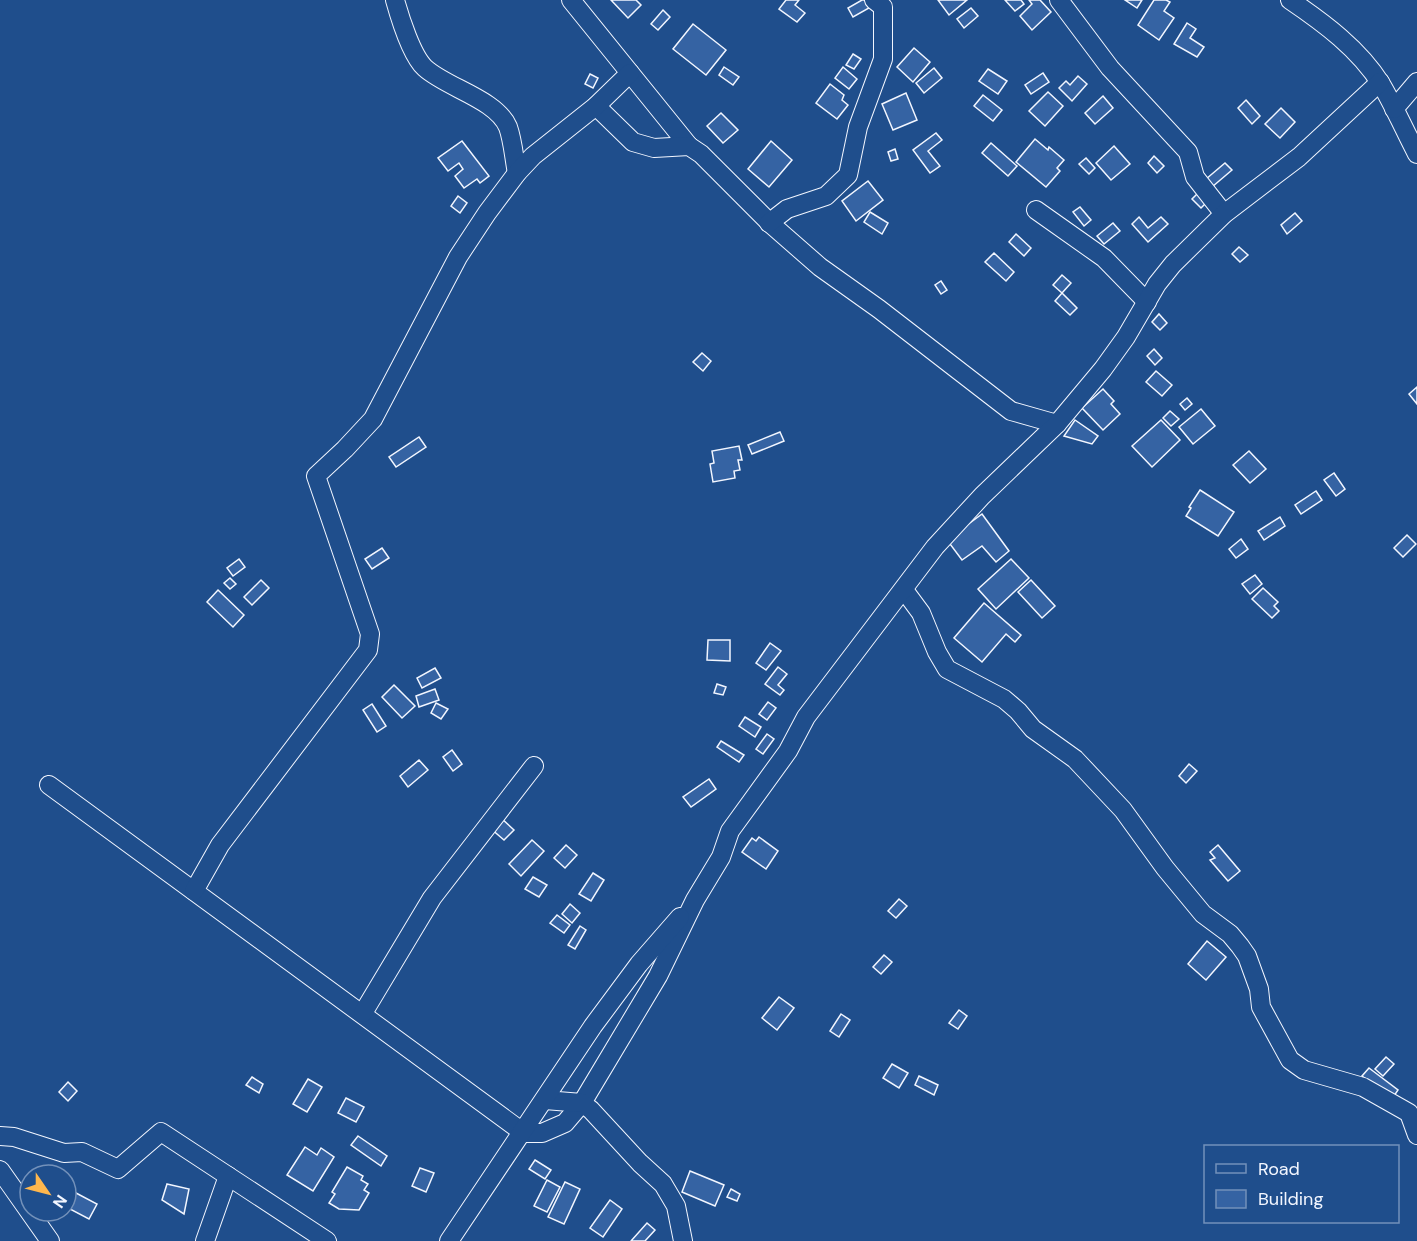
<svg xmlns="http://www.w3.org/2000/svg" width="1417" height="1241" font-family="'DM Sans',sans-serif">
<rect width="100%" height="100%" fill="#1f4e8c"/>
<!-- building -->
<g fill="#3563a3" stroke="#f2f6ff" stroke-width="1.5">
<path d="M611 0H636L641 5 628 18Z"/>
<path d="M786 0H799L795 5 805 13 797 22 779 9Z"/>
<path d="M862 0H865L869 8 853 17 848 8Z"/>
<path d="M938 0H967L949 15Z"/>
<path d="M1005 0H1021L1024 4 1015 11Z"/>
<path d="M1029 0H1040L1051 12 1032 30 1020 16 1032 4Z"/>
<path d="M1125 0H1142L1137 8Z"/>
<path d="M1154 0H1166L1170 2 1164 11 1174 18 1159 40 1138 25Z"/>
<path d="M971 8 978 16 964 28 957 19Z"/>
<path d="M663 10 670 17 658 30 651 24Z"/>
<path d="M1187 23 1196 29 1190 38 1204 47 1197 57 1174 44Z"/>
<path d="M693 24 726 50 706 75 673 49Z"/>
<path d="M914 48 930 62 913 82 897 67Z"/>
<path d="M853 54 861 59 854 69 846 65Z"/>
<path d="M724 67 739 77 733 85 719 75Z"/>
<path d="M843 67 857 79 849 89 835 78Z"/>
<path d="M934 68 942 78 924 93 916 83Z"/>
<path d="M988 69 1007 81 998 94 979 81Z"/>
<path d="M1043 73 1049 82 1031 94 1025 85Z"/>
<path d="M590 74 598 78 593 88 585 84Z"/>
<path d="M1078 76 1087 84 1072 101 1059 88 1066 81 1070 85Z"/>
<path d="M830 84 844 95 842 100 848 105 837 119 816 103Z"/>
<path d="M1048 92 1063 106 1045 126 1029 111Z"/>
<path d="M906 93 917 120 893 130 882 104Z"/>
<path d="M983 95 1002 110 993 121 974 106Z"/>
<path d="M1103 96 1113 108 1095 124 1085 113Z"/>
<path d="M1246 100 1260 116 1252 124 1238 108Z"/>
<path d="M1281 108 1295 122 1280 138 1265 124Z"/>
<path d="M721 113 738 130 723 143 707 126Z"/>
<path d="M936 133 942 140 928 151 940 166 930 173 913 150Z"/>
<path d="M1035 139 1048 150 1049 147 1064 160 1057 168 1060 171 1046 187 1016 162Z"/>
<path d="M462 141 489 176 480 183 477 179 464 188 455 176 463 169 459 163 448 171 438 158Z"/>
<path d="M771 141 792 160 769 187 748 169Z"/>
<path d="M991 143 1017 166 1008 176 982 153Z"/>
<path d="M1114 146 1130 164 1111 180 1096 163Z"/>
<path d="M895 149 898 159 891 161 888 152Z"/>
<path d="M1154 156 1164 166 1157 173 1148 163Z"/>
<path d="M1086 158 1095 168 1089 174 1079 164Z"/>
<path d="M1225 163 1232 170 1212 187 1206 179Z"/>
<path d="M868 181 883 200 856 221 842 201Z"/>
<path d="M1199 192 1208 201 1201 208 1192 199Z"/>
<path d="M458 196 467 203 460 213 451 206Z"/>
<path d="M1080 207 1091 220 1084 226 1073 212Z"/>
<path d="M870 212 888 223 882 234 864 222Z"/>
<path d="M1295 213 1302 221 1287 234 1281 225Z"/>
<path d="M1139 217 1148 228 1161 217 1168 224 1148 242 1132 224Z"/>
<path d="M1113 223 1120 231 1104 244 1097 236Z"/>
<path d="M1016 234 1031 248 1024 256 1009 242Z"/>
<path d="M1239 247 1248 255 1240 262 1232 254Z"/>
<path d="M994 253 1014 272 1006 281 985 262Z"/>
<path d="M1062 275 1071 283 1062 293 1053 285Z"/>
<path d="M941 281 947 290 941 294 935 285Z"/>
<path d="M1062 293 1077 308 1070 315 1055 301Z"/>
<path d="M1159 314 1167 323 1160 330 1152 322Z"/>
<path d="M1154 349 1162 358 1155 365 1147 356Z"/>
<path d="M702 353 711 361 703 371 693 362Z"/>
<path d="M1156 371 1172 385 1162 396 1146 382Z"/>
<path d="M1417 387V404L1409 394Z"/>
<path d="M1103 389 1114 401 1111 404 1120 414 1103 430 1082 408Z"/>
<path d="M1187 398 1192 404 1185 410 1180 404Z"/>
<path d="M1201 409 1215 426 1193 444 1179 427Z"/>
<path d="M1170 411 1179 419 1171 426 1163 418Z"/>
<path d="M1075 420 1098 436 1092 444 1064 436Z"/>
<path d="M1161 420 1180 440 1152 467 1132 446Z"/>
<path d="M780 432 784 441 752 454 748 445Z"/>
<path d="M419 437 426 447 396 467 389 457Z"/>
<path d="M739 446 742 460H738L740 470 734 471 735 478 713 482 710 464 714 463 712 451Z"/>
<path d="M1249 451 1266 469 1250 483 1233 465Z"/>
<path d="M1334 473 1345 489 1336 496 1324 480Z"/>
<path d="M1200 490 1234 512 1218 536 1186 516 1191 508 1189 507Z"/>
<path d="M1316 491 1322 500 1301 514 1295 505Z"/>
<path d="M982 514 1009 551 996 562 982 546 962 560 947 540Z"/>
<path d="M1280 517 1285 526 1264 540 1258 531Z"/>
<path d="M1407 535 1416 544 1403 557 1394 548Z"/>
<path d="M1241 539 1248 549 1236 558 1229 549Z"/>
<path d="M382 548 389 558 372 569 365 559Z"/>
<path d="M239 559 245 567 233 576 227 568Z"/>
<path d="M1011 559 1029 578 996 609 978 589Z"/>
<path d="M1255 575 1262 584 1250 594 1242 584Z"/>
<path d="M230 578 236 584 230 589 224 583Z"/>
<path d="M261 580 269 588 252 605 244 597Z"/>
<path d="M1031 580 1055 606 1042 618 1018 592Z"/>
<path d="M1263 588 1278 602 1274 606 1279 611 1272 618 1252 599Z"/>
<path d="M218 590 244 615 233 627 207 602Z"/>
<path d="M984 603 1021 635 1015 642 1006 634 982 662 954 638Z"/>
<path d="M708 640H730V661L707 660Z"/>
<path d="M770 643 781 651 766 670 756 663Z"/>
<path d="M778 667 787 674 778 685 784 690 780 695 765 684Z"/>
<path d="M435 668 441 678 422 688 417 678Z"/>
<path d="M717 684 726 687 723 695 714 693Z"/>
<path d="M394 685 415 706 402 718 382 697Z"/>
<path d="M435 689 439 700 419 707 416 696Z"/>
<path d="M768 702 776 708 767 720 759 714Z"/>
<path d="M436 703 448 709 441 719 431 713Z"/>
<path d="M372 704 386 726 377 732 363 710Z"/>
<path d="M745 717 761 727 755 737 739 726Z"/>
<path d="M767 734 774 739 763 754 756 749Z"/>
<path d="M721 741 744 755 739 762 717 747Z"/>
<path d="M452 750 462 764 453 771 443 757Z"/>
<path d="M419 760 428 770 408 787 400 776Z"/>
<path d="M1189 764 1197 771 1186 783 1179 776Z"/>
<path d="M709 779 716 789 691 807 683 797Z"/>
<path d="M500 817 514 830 504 840 490 828Z"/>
<path d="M759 837 778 851 766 869 742 852 752 838 756 841Z"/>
<path d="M532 840 544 851 521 876 509 864Z"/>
<path d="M566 845 577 855 565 868 554 858Z"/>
<path d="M1218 845 1240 871 1228 881 1210 860 1215 858 1210 852Z"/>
<path d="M593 873 604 880 591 901 579 894Z"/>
<path d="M533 877 547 885 539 897 525 889Z"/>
<path d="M899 899 907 906 896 918 888 911Z"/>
<path d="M570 904 580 913 572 923 562 914Z"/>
<path d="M557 915 570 925 564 933 550 923Z"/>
<path d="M580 926 586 930 575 949 568 945Z"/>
<path d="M1207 941 1226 957 1206 980 1188 964Z"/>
<path d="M884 955 892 962 881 974 873 967Z"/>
<path d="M779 997 794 1008 777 1030 762 1018Z"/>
<path d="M959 1010 967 1016 958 1029 949 1023Z"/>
<path d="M841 1014 850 1020 839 1037 830 1031Z"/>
<path d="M1386 1057 1394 1064 1383 1076 1375 1069Z"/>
<path d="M892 1064 908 1073 899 1088 883 1078Z"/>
<path d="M1369 1068 1398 1090 1392 1099 1362 1076Z"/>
<path d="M919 1076 938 1085 934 1095 915 1085Z"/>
<path d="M252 1077 263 1084 259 1093 246 1085Z"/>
<path d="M308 1079 322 1087 307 1112 293 1104Z"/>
<path d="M68 1082 77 1091 68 1101 59 1092Z"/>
<path d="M346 1098 364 1107 356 1122 338 1113Z"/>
<path d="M358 1136 387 1156 381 1166 351 1145Z"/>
<path d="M305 1147 317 1155 321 1148 334 1157 313 1191 287 1175Z"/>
<path d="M535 1160 551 1170 545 1179 529 1169Z"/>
<path d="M347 1167 363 1176 361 1180 368 1184 364 1190 369 1193 359 1210 339 1209 329 1203 335 1194 332 1192Z"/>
<path d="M420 1168 434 1173 426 1192 412 1186Z"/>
<path d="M690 1171 724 1185 715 1206 682 1192Z"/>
<path d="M547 1180 560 1187 547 1212 534 1206Z"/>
<path d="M565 1182 580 1189 564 1224 548 1217Z"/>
<path d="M167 1184 189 1189 184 1214 162 1200Z"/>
<path d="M731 1189 740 1194 737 1201 727 1197Z"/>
<path d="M76 1193 97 1204 89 1219 68 1208Z"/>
<path d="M610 1200 622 1209 603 1237 590 1228Z"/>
<path d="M647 1223 655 1230 645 1241H631Z"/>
</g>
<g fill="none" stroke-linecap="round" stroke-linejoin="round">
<!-- minor casing -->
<g stroke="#f2f6ff" stroke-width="20">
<g id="minor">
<path d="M395 0C400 18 412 56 425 68 447 88 496 99 508 127 513 141 514 158 517 173"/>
<path d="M571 0 689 146"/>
<path d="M1059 0 1110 68 1188 152 1195 177 1224 214"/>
<path d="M1290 0C1324 23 1359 49 1381 84 1394 106 1405 131 1417 154"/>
<path d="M596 106 633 142 654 148 689 146 701 154 772 225 820 267 879 309 1011 411 1057 424"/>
<path d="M1394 109 1417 82"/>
<path d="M1036 210 1104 258 1147 302"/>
<path d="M769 223 787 209 826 196 848 175 858 127 883 59V7L874 0"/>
<path d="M904 590 921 613 937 652 947 669 1004 699 1018 711 1033 729 1075 759 1123 810 1165 868 1203 914 1230 934 1240 946 1247 956 1259 989 1261 1007 1290 1060 1304 1070 1363 1087 1402 1109 1409 1113 1417 1135"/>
<path d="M49 785 524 1133H542L565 1123 582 1103 658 976 695 900 721 857 730 831 788 751 806 717 935 547 982 496 1057 424 1103 369 1126 337 1157 284 1173 264 1224 214 1299 157 1380 82"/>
<path d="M194 891 220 845 368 650 370 634 316 476 345 449 373 419 458 257 487 213 517 173 533 156 596 106 630 73"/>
<path d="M363 1013 432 898 534 766"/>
<path d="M545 1100 582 1103 591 1110 640 1163 663 1184 676 1206 683 1241"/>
<path d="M0 1136 14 1137 64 1153 82 1152 118 1169 161 1132 327 1241"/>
<path d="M0 1170 50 1241"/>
<path d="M205 1241 228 1176"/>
<path d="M449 1241 593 1026 639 964 680 917"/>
</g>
</g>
<!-- minor -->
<use href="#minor" stroke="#1f4e8c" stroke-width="18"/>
</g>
<!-- legend -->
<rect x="1204" y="1145" width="195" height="78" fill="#1f4e8c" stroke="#7391ba" stroke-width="1.5"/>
<rect x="1216" y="1164" width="30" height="9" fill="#1f4e8c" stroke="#7391ba" stroke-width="1.5"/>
<text x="1258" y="1175" font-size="18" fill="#f2f6ff">Road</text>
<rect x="1216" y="1190" width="30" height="18" fill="#3563a3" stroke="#7391ba" stroke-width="1.5"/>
<text x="1258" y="1205" font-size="18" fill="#f2f6ff">Building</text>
<!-- north arrow -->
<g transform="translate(48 1193) rotate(125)"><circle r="28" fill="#1f4e8c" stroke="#7391ba" stroke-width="1.5"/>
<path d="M0-4.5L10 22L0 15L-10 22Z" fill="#ffb74d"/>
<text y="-9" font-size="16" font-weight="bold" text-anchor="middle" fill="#f2f6ff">N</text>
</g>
</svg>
